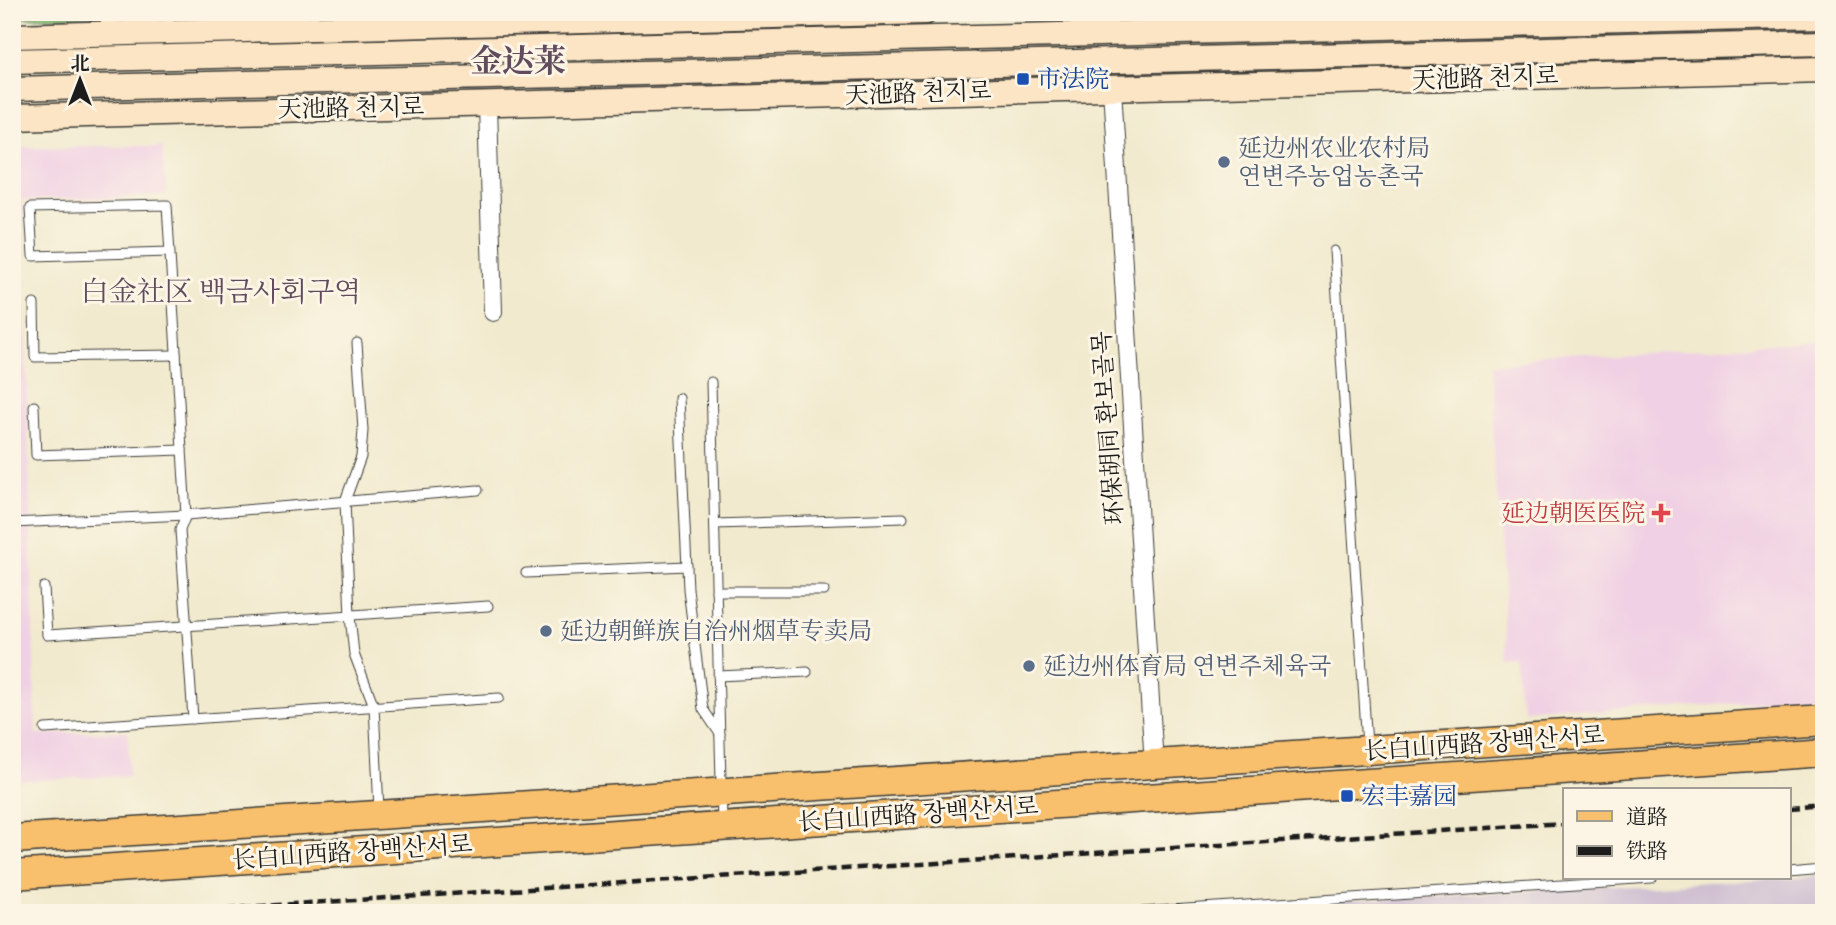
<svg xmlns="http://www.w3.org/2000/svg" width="1836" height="925" font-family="'IM FELL Great Primer','Noto Serif SC','Noto Serif KR',serif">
<rect width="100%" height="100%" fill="#fcf5e5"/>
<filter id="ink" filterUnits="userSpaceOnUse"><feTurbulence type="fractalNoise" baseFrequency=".0143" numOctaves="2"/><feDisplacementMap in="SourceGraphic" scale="14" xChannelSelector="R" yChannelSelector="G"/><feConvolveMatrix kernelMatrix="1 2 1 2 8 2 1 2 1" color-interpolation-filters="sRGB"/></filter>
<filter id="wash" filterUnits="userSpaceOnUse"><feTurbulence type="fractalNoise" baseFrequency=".00686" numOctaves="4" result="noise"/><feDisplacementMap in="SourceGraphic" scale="28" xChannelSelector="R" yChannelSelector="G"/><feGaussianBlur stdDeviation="1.57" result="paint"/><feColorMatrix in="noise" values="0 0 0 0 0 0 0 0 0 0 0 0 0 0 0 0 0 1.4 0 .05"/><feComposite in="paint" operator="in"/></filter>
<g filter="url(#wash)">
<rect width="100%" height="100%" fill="#f1eace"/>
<!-- built -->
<g fill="#f0d0e4">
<path d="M12 146H162L166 196 22 201 36 734 128 731 129 776 12 781Z"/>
<path d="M1824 340V696L1526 720 1522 662 1508 663 1487 364Z"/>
</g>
<!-- industrial -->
<path fill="#cebed1" d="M1824 874V913H1113L1789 878Z"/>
<!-- green -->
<path fill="#8bc57a" stroke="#54704b" stroke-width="2" d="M12 12H98V16L12 18Z"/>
</g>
<g filter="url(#ink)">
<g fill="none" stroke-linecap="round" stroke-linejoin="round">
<!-- lane casing -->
<g stroke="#3c3b37" stroke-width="11">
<g id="lane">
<path d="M1334 251 1367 745"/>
<path d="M170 252 33 256 30 208 167 205 186 515 180 530 193 719"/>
<path d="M34 304 35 357 176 355"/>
<path d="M357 343 363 430 361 457 345 501 350 616 354 654 374 706 379 810"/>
<path d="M711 382 722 822"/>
<path d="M679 398 688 589 703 709 720 734"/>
<path d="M34 406 36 455 182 450"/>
<path d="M12 523 186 515 478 490"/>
<path d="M715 524 903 518"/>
<path d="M526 573 687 566"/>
<path d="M44 587 47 635 488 606"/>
<path d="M716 591H824"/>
<path d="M718 676 807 672"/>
<path d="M45 729 499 698"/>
<path d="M1789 869 1824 866"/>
<path d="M1126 913 1652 878"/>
</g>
</g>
<!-- street casing -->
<g stroke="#3c3b37" stroke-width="20">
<g id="street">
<path d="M110 12 111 34"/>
<path d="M1112 88 1154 765"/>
<path d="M487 105 493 312"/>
</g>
</g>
<!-- secondary casing -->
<g stroke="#3c3b37" stroke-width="27">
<g id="secondary">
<path d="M12 36 926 12"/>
<path d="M12 61 1824 16"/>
<path d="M12 89 1824 43"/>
<path d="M12 117 1824 69"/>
</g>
</g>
<!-- primary casing -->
<g stroke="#3c3b37" stroke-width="31">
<g id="primary">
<path d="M12 839 1824 720"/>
<path d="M12 875 1824 752"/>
</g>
</g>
<!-- lane -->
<use href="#lane" stroke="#fff" stroke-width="9"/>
<!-- street -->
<use href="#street" stroke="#fff" stroke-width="18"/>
<!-- secondary -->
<use href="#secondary" stroke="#fce5c4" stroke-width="24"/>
<!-- primary -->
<use href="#primary" stroke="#f8bf6c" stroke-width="28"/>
<!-- rail -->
<g stroke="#1c1c1c" stroke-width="4.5" stroke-dasharray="10 5" stroke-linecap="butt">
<path d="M1789 809 1824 806"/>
<path d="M152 913 1565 823"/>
</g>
</g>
</g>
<!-- markers -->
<g fill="#1a4fb4" stroke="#fcf5e5" stroke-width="2.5">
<rect x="1016" y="72" width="14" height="14" rx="3.5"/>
<rect x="1340" y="789" width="14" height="14" rx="3.5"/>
</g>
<g fill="#5c6f8a" stroke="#fcf5e5" stroke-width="2.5">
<circle cx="1224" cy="162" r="7"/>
<circle cx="546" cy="631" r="7"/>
<circle cx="1029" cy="666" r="7"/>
</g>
<path fill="#e0444e" stroke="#fcf5e5" stroke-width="2.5" d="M1657.5 502.5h7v7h7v7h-7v7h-7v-7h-7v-7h7z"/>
<g text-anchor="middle" stroke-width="6" stroke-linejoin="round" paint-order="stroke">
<!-- street labels -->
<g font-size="24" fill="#1c1c1c" stroke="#fcf5e5">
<text transform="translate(1485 78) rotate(-2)" y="8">天池路 천지로</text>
<text transform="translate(918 93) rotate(-2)" y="8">天池路 천지로</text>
<text transform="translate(351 108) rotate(-1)" y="8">天池路 천지로</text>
<text transform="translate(1108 428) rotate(-94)" y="8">环保胡同 환보골목</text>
<text transform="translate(1484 743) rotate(-4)" y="8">长白山西路 장백산서로</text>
<text transform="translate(918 814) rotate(-4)" y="8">长白山西路 장백산서로</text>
<text transform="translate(352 852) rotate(-4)" y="8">长白山西路 장백산서로</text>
</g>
<!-- transit labels -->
<g font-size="24" fill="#164399" stroke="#fcf5e5" text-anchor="start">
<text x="1037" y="87">市法院</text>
<text x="1361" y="804">宏丰嘉园</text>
</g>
<!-- service labels -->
<g font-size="24" fill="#4e5e75" stroke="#fcf5e5" text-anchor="start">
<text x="1238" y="156">延边州农业农村局<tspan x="1238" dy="28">연변주농업농촌국</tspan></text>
<text x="560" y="639">延边朝鲜族自治州烟草专卖局</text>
<text x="1043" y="674">延边州体育局 연변주체육국</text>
</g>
<!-- health labels -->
<g font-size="24" fill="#be3a42" stroke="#fcf5e5" text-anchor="end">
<text x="1645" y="521">延边朝医医院</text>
</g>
<!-- quarter labels -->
<g font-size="28" fill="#614c5e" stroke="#fcf5e5">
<text x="221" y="301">白金社区 백금사회구역</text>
</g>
<!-- district labels -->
<g font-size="32" font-weight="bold" fill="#614c5e" stroke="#fcf5e5">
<text x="518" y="72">金达莱</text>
</g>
</g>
<!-- margin -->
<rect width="1836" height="925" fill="none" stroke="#fcf5e5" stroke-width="42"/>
<!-- legend -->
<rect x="1563" y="788" width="228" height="91" fill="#fcf5e5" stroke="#a29e95" stroke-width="2"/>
<rect x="1577" y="811" width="35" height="10" fill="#f8bf6c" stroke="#a29e95" stroke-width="2"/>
<text x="1626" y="824" font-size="21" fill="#1c1c1c">道路</text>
<rect x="1577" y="846" width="35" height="10" fill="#1c1c1c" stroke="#a29e95" stroke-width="2"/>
<text x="1626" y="858" font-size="21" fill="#1c1c1c">铁路</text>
<!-- north arrow -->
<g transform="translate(80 80)" stroke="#fcf5e5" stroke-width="5" paint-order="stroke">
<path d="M0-5L12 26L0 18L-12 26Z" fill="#1c1c1c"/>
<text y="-10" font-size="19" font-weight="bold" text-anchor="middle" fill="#1c1c1c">北</text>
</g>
</svg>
